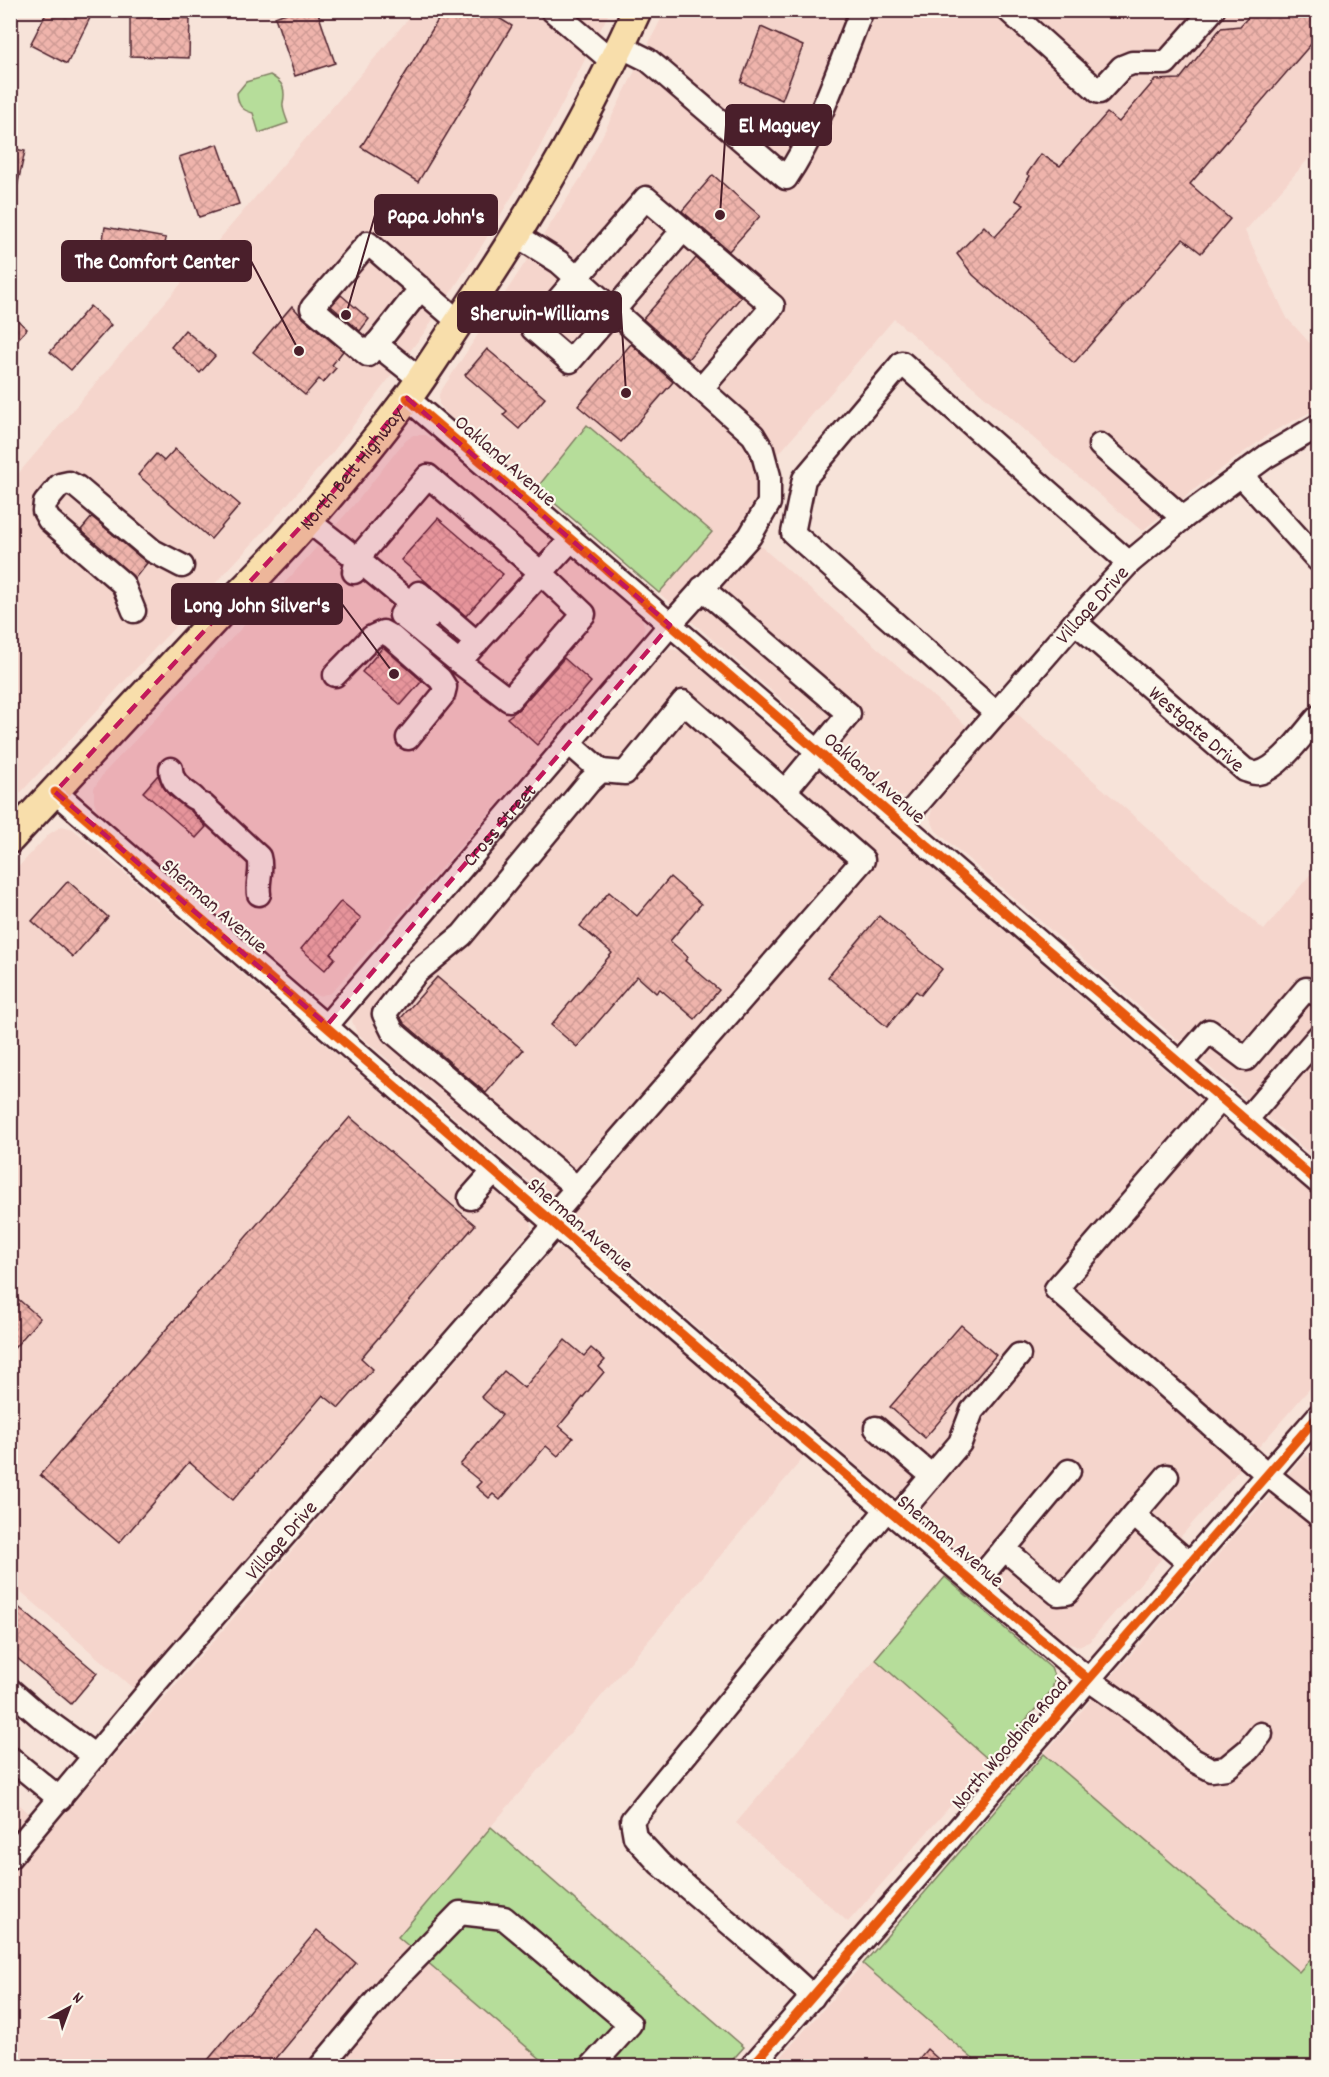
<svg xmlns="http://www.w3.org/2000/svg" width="1329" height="2077" font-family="Dekko,sans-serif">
<defs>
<pattern id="building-cross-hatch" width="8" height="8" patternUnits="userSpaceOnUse" patternTransform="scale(1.5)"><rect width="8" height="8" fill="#efb4ac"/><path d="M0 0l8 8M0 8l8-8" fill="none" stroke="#ce9a94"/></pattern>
</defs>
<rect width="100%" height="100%" fill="#f7e3d9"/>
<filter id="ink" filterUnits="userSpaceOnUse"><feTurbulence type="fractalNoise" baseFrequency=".0167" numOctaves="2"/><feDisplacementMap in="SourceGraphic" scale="12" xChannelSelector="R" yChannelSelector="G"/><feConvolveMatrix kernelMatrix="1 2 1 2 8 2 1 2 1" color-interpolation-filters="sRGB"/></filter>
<g filter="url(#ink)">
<!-- built -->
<g fill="#f5d5cc">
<path d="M415 11H610L528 170 481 247 424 333 332 453 265 530 11 803V482Z"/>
<path d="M665 11H1318V148L1245 231 1287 318 1318 352V408L1272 432 1214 474 1142 531 894 319 776 457 779 484 757 543 968 727 910 794 901 797 890 794 659 593 711 532 587 425 537 488 447 414 439 404V394L582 176Z"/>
<path d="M413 435H426L442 446 641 617 645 628 639 643 331 993 318 996 307 991 98 812 94 801V788L103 774 292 575 359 499 403 443Z"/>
<path d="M672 649 682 652 1155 1061 1318 1199V1379L1089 1642 1078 1646 1065 1643 831 1443 357 1033 352 1021 355 1011 662 654Z"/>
<path d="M1014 711 1264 930 1318 865V1161L936 831 930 818 932 809Z"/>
<path d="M62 826 73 829 531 1221V1230L135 1690 11 1583 10 876 49 834Z"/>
<path d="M561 1248 573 1256 805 1456 398 1936 549 2066H11V1875L551 1251Z"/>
<path d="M1305 1455 1318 1463V1950L1299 1973 1044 1754Z"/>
<path d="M875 1659 990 1761 848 1922 736 1823Z"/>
<path d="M11 1797 30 1814 11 1835Z"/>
<path d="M863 1964 981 2066H773Z"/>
</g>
<!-- green -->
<g fill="#b6dd9a" stroke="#807e62" stroke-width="1.5">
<path d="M270 75C283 82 286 89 283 103 282 109 286 117 288 123L259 133 253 113C241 110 238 105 237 93L246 82Z"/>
<path d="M587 425 712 532 659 593 537 488Z"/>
<path d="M945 1577 1051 1668 1055 1678 1052 1690 990 1761 875 1659Z"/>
<path d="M1044 1754 1299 1972 1318 1950V2066H981L863 1964Z"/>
<path d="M491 1827 744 2047 727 2066H549L398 1937Z"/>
</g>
<!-- building -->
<g fill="url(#building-cross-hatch)" stroke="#4a1f2b" stroke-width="1.5">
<path d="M48 10H94L67 64 30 45Z"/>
<path d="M294 10H317L335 63 295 76 275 17Z"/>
<path d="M444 10H486L512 26 418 182 361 147Z"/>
<path d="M1255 10H1318V36L1190 184 1230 219 1201 253 1183 239 1074 363 973 275 957 254 984 226 995 237 1024 205 1015 200 1030 176 1027 174 1041 154 1060 166 1107 113 1119 122 1155 80 1180 79 1221 28 1240 26Z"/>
<path d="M130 17 190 18 189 58 130 56Z"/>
<path d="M761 27 803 46 782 100 741 82Z"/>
<path d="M218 144 239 204 199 217 179 157Z"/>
<path d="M10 148 25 151 16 192 10 191Z"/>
<path d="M713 175 760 216 729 251 682 211Z"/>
<path d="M105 227 166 238 159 280 98 269Z"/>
<path d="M696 258 741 297 688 359 643 319Z"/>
<path d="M341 295 369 319 360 331 331 306Z"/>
<path d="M90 306 111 325 71 370 50 352Z"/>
<path d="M292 306 303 318 343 351 332 365 336 368 323 383 319 379 305 395 253 352Z"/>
<path d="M10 313 27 329 10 347Z"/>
<path d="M185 330 215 356 200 373 171 347Z"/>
<path d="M631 344 673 382 621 442 578 406Z"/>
<path d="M487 349 545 398 519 429 503 415 507 411 465 375Z"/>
<path d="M175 449 240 505 211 539 138 475 156 454 164 461Z"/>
<path d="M92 517 147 563 135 578 81 530Z"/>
<path d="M438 518 503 574 466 616 401 560Z"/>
<path d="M383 647 422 681 401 705 362 672Z"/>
<path d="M564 658 591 682 537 745 507 718 519 709Z"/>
<path d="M158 775 162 785 169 795 191 811 206 827 196 838 143 792Z"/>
<path d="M670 877 701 904 670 941 688 957 685 961 719 990 695 1019 660 989 656 993 637 976 577 1047 551 1025 612 953 580 926 609 892 637 916Z"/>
<path d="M68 881 108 917 73 957 32 921Z"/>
<path d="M341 901 361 918 331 954 335 958 325 970 301 949Z"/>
<path d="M879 916 942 969 921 995 916 991 887 1027 828 977Z"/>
<path d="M437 977 523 1050 486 1093 404 1023 401 1018Z"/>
<path d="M350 1117 475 1225 361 1358 373 1369 339 1408 323 1395 233 1500 189 1462 119 1543 40 1475Z"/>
<path d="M10 1292 40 1318 10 1353Z"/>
<path d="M961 1325 996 1355 925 1438 890 1407Z"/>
<path d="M565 1340 584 1356 591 1348 605 1360 599 1367 604 1372 559 1426 573 1438 558 1456 546 1446 500 1500 493 1494 489 1498 476 1487 481 1482 460 1465 502 1415 481 1397 504 1371 524 1388Z"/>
<path d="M10 1600 97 1673 71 1704 10 1652Z"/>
<path d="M317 1930 356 1963 269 2067H202Z"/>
<path d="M927 2049 947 2067H912Z"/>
</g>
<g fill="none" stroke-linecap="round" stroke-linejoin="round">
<!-- minor-tunnel -->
<path stroke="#d4bcb6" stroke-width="22" stroke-dasharray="22 11" stroke-linecap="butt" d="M428 618 448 636"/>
<!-- minor casing -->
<g stroke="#4a1f2b" stroke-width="27">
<g id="minor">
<path d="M552 10 612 61"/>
<path d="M1008 10 1099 92 1122 67 1132 63H1166L1213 10"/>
<path d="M620 46 648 60 660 70 786 178C820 128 839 66 862 10"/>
<path d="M683 230 570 361 533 329 646 198 773 306 701 389"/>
<path d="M421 288 368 355 312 308 368 243 459 322"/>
<path d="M376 344 420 379"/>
<path d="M407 398 1318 1182"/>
<path d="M1100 445 1183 518"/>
<path d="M1241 475 1318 560"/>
<path d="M307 520 357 559 354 572"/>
<path d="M702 588 849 714 785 791"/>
<path d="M419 593 477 643"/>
<path d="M134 611 123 584 49 520 44 511 45 503 60 485 69 483 77 487 153 551 182 566"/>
<path d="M401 615 459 662 571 540"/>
<path d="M428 618 357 559 428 476 540 572 584 614 509 700 459 662"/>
<path id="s1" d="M1075 622 1245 770C1249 771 1254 774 1258 773 1279 769 1304 733 1318 717"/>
<path d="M335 675 372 637 383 632 392 637 440 679 445 687 443 695 408 738"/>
<path d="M996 713 793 533 804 479 902 363 1129 563"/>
<path d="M569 743 601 771"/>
<path d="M171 769C171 783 184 790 194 798"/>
<path d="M55 792 788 1426 1088 1679 1150 1723 1193 1760 1212 1770 1226 1768 1248 1750 1261 1734"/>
<path d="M203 805 259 857C263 870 257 881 259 894"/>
<path id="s2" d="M901 823 1075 622 1129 563 1183 518 1267 456 1318 426"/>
<path id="s3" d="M327 1025 670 625 750 536 769 503V476L762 450 753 435 559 262 516 235"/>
<path d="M1181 1063 1209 1031 1246 1059 1306 989 1318 995"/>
<path d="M1221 1099 1056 1289 1268 1475 1318 1515"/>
<path d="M1246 1120 1318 1037"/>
<path d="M470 1198 493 1172"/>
<path d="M549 1220 577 1188 863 860 683 702 625 773 601 771 589 782 462 935 417 972 384 1014 393 1032 577 1188"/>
<path d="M876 1428 932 1476"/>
<path d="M1134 1515 1190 1564"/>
<path d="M897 1517 960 1443 972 1411 1019 1355"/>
<path d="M1004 1549 1058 1594 1067 1593 1167 1476"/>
<path d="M975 1584 1069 1471"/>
<path d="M10 1690 40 1716 95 1756"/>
<path d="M10 1758 60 1799"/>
<path id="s4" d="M10 1857 158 1680 555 1225"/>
<path d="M813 1997 774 1961 660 1864 635 1837 632 1820 887 1509"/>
<path d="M321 2066 387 1988 460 1913 504 1918 630 2024 592 2066"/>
<path d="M752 2066 1318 1416"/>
</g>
</g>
<!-- major casing -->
<g stroke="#4a1f2b" stroke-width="33">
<g id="major">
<path id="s5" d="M10 839 225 608C291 544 351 473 406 400 427 372 445 342 465 313 530 217 589 116 637 10"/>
</g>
</g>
<!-- minor -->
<use href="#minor" stroke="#fbf7ec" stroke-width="22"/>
<!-- major -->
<use href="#major" stroke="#f8deab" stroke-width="28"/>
<!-- cycleway casing -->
<g stroke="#fbf7ec" stroke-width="13">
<g id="cycleway">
<path d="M407 398 1318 1182"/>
<path d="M55 792 788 1426 1088 1679"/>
<path d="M752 2066 1318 1416"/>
</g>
</g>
<!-- cycleway -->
<use href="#cycleway" stroke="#e8590c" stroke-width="9"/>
</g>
</g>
<!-- marked area -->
<path fill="#c2185b" fill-opacity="0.2" stroke="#c2185b" stroke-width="4.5" stroke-dasharray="12 8" stroke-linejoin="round" d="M407 398 670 625 327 1025 55 792 331 494Z"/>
<g text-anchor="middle" stroke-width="4.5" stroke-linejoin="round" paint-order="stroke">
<!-- street labels -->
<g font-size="21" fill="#4a1f2b" stroke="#fbf7ec">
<text transform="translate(506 460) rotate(41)" y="7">Oakland Avenue</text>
<text dy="7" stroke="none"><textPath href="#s5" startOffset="504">North Belt Highway</textPath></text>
<text dy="7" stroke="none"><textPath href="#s2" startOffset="290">Village Drive</textPath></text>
<text dy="7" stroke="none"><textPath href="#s1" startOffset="162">Westgate Drive</textPath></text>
<text transform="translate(875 777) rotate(41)" y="7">Oakland Avenue</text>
<text dy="7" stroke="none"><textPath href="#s3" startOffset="264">Cross Street</textPath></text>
<text transform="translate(215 905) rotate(41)" y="7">Sherman Avenue</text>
<text transform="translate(581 1224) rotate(41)" y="7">Sherman Avenue</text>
<text dy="7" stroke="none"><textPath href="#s4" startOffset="417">Village Drive</textPath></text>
<text transform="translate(951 1540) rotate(40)" y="7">Sherman Avenue</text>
<text transform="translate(1009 1743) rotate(-49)" y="7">North Woodbine Road</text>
</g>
</g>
<!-- callouts -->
<path fill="none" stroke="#4a1f2b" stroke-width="2" d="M720 215L726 125M346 315L375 215M299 351L251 261M626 393L621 312M394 674L342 604"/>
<g fill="#4a1f2b" stroke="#fbf7ec" stroke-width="2">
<circle cx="720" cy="215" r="6"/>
<circle cx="346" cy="315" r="6"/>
<circle cx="299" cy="351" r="6"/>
<circle cx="626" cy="393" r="6"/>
<circle cx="394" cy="674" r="6"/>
</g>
<g fill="#4a1f2b" stroke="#4a1f2b" stroke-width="2">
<rect x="726" y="105" width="105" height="40" rx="6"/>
<rect x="375" y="195" width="122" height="40" rx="6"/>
<rect x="62" y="241" width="189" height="40" rx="6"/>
<rect x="458" y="292" width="163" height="40" rx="6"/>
<rect x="172" y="584" width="170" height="40" rx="6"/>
</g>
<g font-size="22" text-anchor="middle" font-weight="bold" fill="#fff">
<text x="779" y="132">El Maguey</text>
<text x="436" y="223">Papa John's</text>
<text x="157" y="268">The Comfort Center</text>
<text x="540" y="320">Sherwin-Williams</text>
<text x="257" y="612">Long John Silver's</text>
</g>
<!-- margin -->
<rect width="1329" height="2077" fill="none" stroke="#fbf7ec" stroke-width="36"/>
<rect x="18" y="18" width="1293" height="2041" fill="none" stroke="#4a1f2b" stroke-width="2" filter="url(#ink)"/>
<!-- north arrow -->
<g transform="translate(69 2008) rotate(41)" stroke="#fbf7ec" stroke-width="4.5" paint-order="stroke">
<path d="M0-4.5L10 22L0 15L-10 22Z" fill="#4a1f2b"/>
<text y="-9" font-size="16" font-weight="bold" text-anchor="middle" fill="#4a1f2b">N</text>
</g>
</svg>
